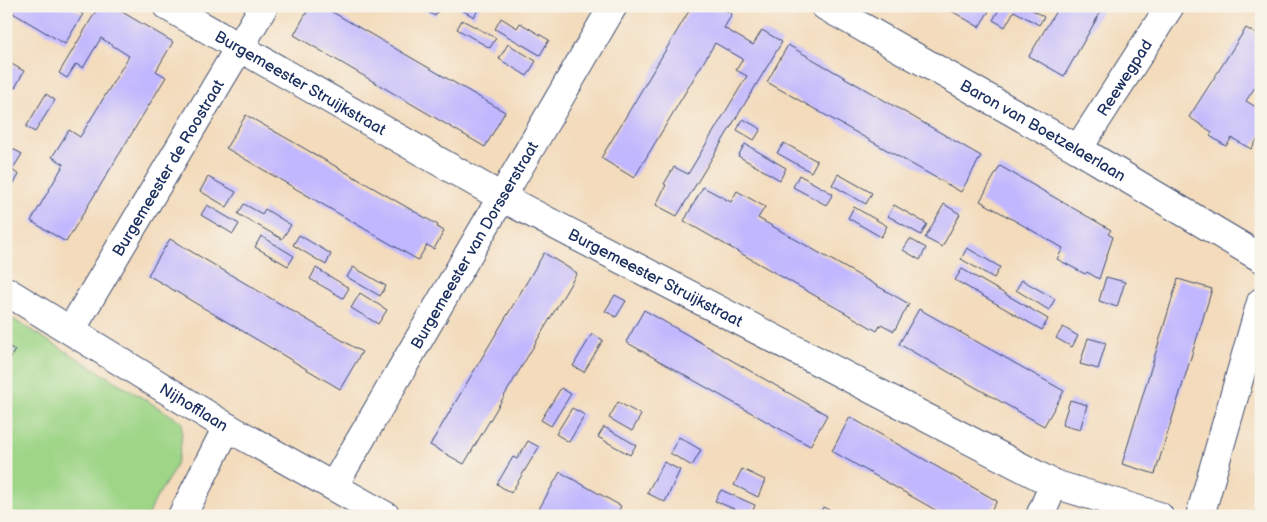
<svg xmlns="http://www.w3.org/2000/svg" width="1267" height="522" font-family="'Balsamiq Sans',sans-serif">
<rect width="100%" height="100%" fill="#f7f3e8"/>
<filter id="ink" filterUnits="userSpaceOnUse"><feTurbulence type="fractalNoise" baseFrequency=".02" numOctaves="2"/><feDisplacementMap in="SourceGraphic" scale="10" xChannelSelector="R" yChannelSelector="G"/><feConvolveMatrix kernelMatrix="1 2 1 2 8 2 1 2 1" color-interpolation-filters="sRGB"/></filter>
<filter id="wash" filterUnits="userSpaceOnUse"><feTurbulence type="fractalNoise" baseFrequency=".0096" numOctaves="4" result="noise"/><feDisplacementMap in="SourceGraphic" scale="20" xChannelSelector="R" yChannelSelector="G"/><feGaussianBlur stdDeviation="1.12" result="paint"/><feColorMatrix in="noise" values="0 0 0 0 0 0 0 0 0 0 0 0 0 0 0 0 0 1.4 0 .05"/><feComposite in="paint" operator="in"/></filter>
<g filter="url(#wash)">
<rect width="100%" height="100%" fill="#f3dbbc"/>
<!-- green -->
<path fill="#9ed587" stroke="#5c8272" d="M6 315 182 422C182 440 181 455 173 471 165 486 153 499 149 516L6 515Z"/>
<g id="blocks">
<!-- building -->
<g fill="#c1b7fe">
<path d="M6 6H69L83 14 65 44 6 9Z"/>
<path d="M99 6H112L173 42 156 71 166 77 66 242 31 221 64 164 52 157 69 130 80 137 129 56 101 38 83 68 76 64 67 78 59 73Z"/>
<path d="M310 6H322L505 112 485 147 294 35Z"/>
<path d="M418 6H441L435 16Z"/>
<path d="M455 6H480L474 17Z"/>
<path d="M692 6H719L732 14 724 28 753 45 762 30 782 42 677 216 656 205 666 185 664 184 674 167 688 174 747 76 736 70 743 59 715 43 634 178 601 158Z"/>
<path d="M943 6H992L979 27Z"/>
<path d="M1001 6H1026L1044 17 1039 25 1014 11 1005 27 993 20Z"/>
<path d="M1059 6H1104L1064 76 1029 56Z"/>
<path d="M501 18 517 28 520 23 549 40 540 55 495 29Z"/>
<path d="M462 20 496 38 490 48 457 29Z"/>
<path d="M1261 20V30L1256 27Z"/>
<path d="M1246 28 1261 37V78L1246 101 1261 110V134L1251 149 1232 138 1226 146 1210 136 1212 132 1189 117Z"/>
<path d="M508 44 536 61 527 76 499 59Z"/>
<path d="M788 45 981 156 961 192 767 82Z"/>
<path d="M6 61 24 71 15 88 6 83Z"/>
<path d="M46 94 55 100 35 132 26 127Z"/>
<path d="M246 115 438 225 437 227 444 231 434 249 427 245 418 260 226 148Z"/>
<path d="M743 119 761 129 754 140 737 130Z"/>
<path d="M784 143 817 161 811 172 777 153Z"/>
<path d="M745 144 786 168 780 180 738 156Z"/>
<path d="M13 149 22 154 12 170 19 175 6 196V159Z"/>
<path d="M1000 166 1111 230 1108 234 1113 237 1099 279 1087 272 1085 274 1057 259 1063 248 980 201Z"/>
<path d="M838 174 872 193 866 204 832 185Z"/>
<path d="M799 175 833 194 826 205 793 187Z"/>
<path d="M208 177 236 192 227 207 200 191Z"/>
<path d="M703 187 731 202 737 191 765 207 758 218 909 304 894 331 881 324 877 331 684 221Z"/>
<path d="M244 204 262 214 265 209 291 225 282 239 238 214Z"/>
<path d="M944 204 960 214 942 247 925 238Z"/>
<path d="M207 205 239 224 233 234 201 215Z"/>
<path d="M894 205 927 224 921 235 888 216Z"/>
<path d="M854 207 887 226 881 237 848 218Z"/>
<path d="M299 235 331 254 326 265 293 245Z"/>
<path d="M261 236 294 256 288 266 255 247Z"/>
<path d="M170 239 362 352 340 389 148 275Z"/>
<path d="M910 239 926 248 920 260 903 250Z"/>
<path d="M967 248 1000 267 994 278 961 259Z"/>
<path d="M544 253 577 273 464 464 430 445Z"/>
<path d="M353 267 386 286 380 296 347 277Z"/>
<path d="M316 268 349 288 343 298 310 279Z"/>
<path d="M962 269 1048 319 1042 330 955 280Z"/>
<path d="M1106 277 1125 282 1117 307 1099 301Z"/>
<path d="M1178 279 1212 289 1155 474 1122 464Z"/>
<path d="M1022 280 1055 299 1049 310 1016 290Z"/>
<path d="M360 293 387 310 378 324 351 308Z"/>
<path d="M615 295 626 301 616 317 605 311Z"/>
<path d="M919 309 1064 391 1044 426 899 344Z"/>
<path d="M644 310 827 415 810 446 626 342Z"/>
<path d="M1063 327 1078 336 1072 347 1056 338Z"/>
<path d="M592 334 603 340 584 372 573 366Z"/>
<path d="M1088 338 1106 343 1098 369 1080 364Z"/>
<path d="M6 345 15 350 6 365Z"/>
<path d="M561 388 571 394 551 426 541 420Z"/>
<path d="M1070 400 1087 405 1080 430 1062 425Z"/>
<path d="M618 402 641 415 632 431 609 418Z"/>
<path d="M572 408 585 415 569 442 556 434Z"/>
<path d="M850 417 997 501 988 516H946L832 451Z"/>
<path d="M604 427 636 445 630 455 598 437Z"/>
<path d="M679 437 701 450 692 466 670 453Z"/>
<path d="M528 441 539 447 511 493 497 484 513 457 517 459Z"/>
<path d="M664 462 680 470 665 502 647 493Z"/>
<path d="M742 469 765 480 758 497 734 485Z"/>
<path d="M560 472 621 506 616 516H551L539 509Z"/>
<path d="M721 490 755 505 751 516 715 501Z"/>
<path d="M1260 493 1261 516H1255Z"/>
<path d="M823 507 835 513 834 516H819Z"/>
</g>
</g>
</g>
<g filter="url(#ink)">
<use href="#blocks" fill-opacity="0" stroke="#3b496c" stroke-width="1"/>
<g fill="none" stroke-linecap="round" stroke-linejoin="round">
<!-- minor casing -->
<g stroke="#3b496c" stroke-width="30">
<g id="minor">
<path id="s1" d="M167 6 503 198 1054 484 1159 516"/>
<path id="s2" d="M825 6 1078 149 1261 258"/>
<path id="s3" d="M1078 149 1170 6"/>
<path id="s4" d="M6 291 227 427 386 516"/>
<path id="s5" d="M71 330 264 6"/>
<path id="s6" d="M334 485 613 6"/>
<path d="M182 516 227 427"/>
<path d="M1040 516 1054 484"/>
<path d="M1200 516 1261 302"/>
</g>
</g>
<!-- minor -->
<use href="#minor" stroke="#fff" stroke-width="28"/>
</g>
</g>
<g text-anchor="middle" stroke-width="4" stroke-linejoin="round" paint-order="stroke">
<!-- street labels -->
<g font-size="16" fill="#1b2f5e" stroke="#f7f3e8">
<text dy="6" stroke="none"><textPath href="#s3" startOffset="85">Reewegpad</textPath></text>
<text dy="6" stroke="none"><textPath href="#s1" startOffset="154">Burgemeester Struijkstraat</textPath></text>
<text dy="6" stroke="none"><textPath href="#s2" startOffset="251">Baron van Boetzelaerlaan</textPath></text>
<text dy="6" stroke="none"><textPath href="#s5" startOffset="189">Burgemeester de Roostraat</textPath></text>
<text dy="6" stroke="none"><textPath href="#s6" startOffset="278">Burgemeester van Dorsserstraat</textPath></text>
<text dy="6" stroke="none"><textPath href="#s1" startOffset="559">Burgemeester Struijkstraat</textPath></text>
<text dy="6" stroke="none"><textPath href="#s4" startOffset="221">Nijhofflaan</textPath></text>
</g>
</g>
<!-- margin -->
<rect width="1267" height="522" fill="none" stroke="#f7f3e8" stroke-width="25"/>
</svg>
